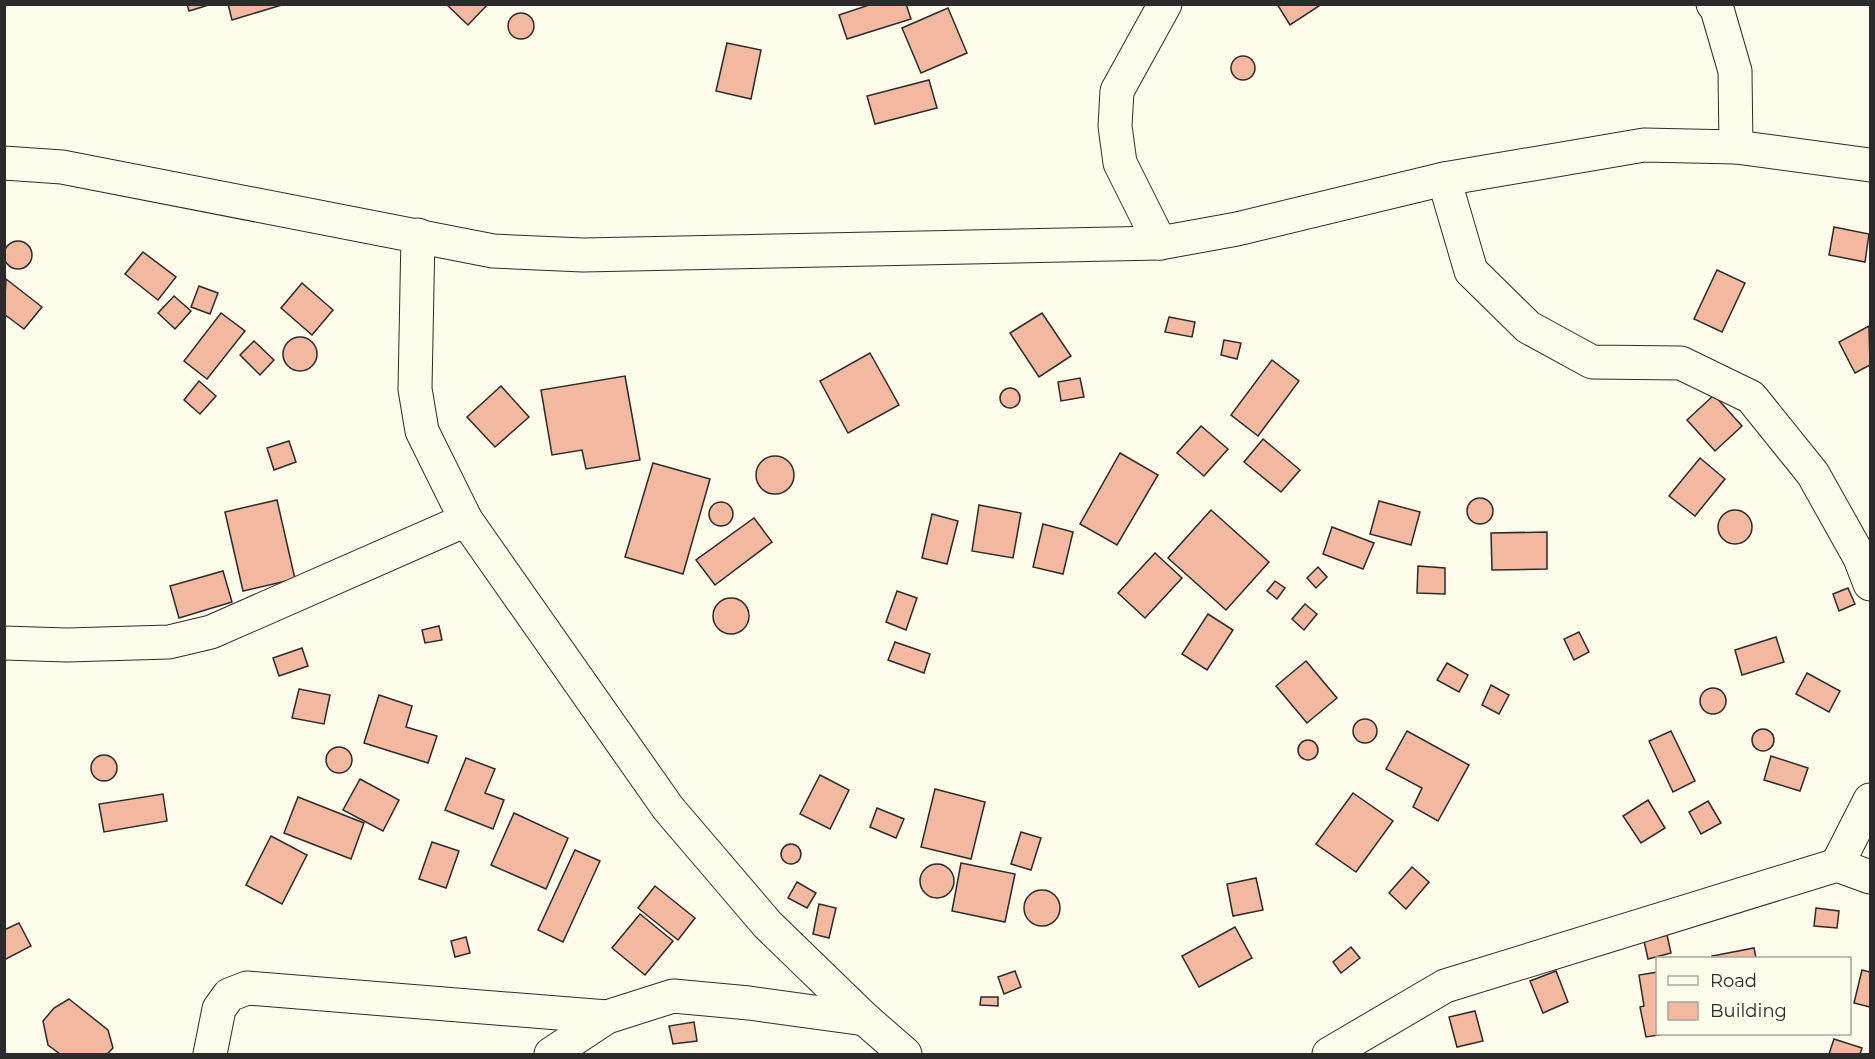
<svg xmlns="http://www.w3.org/2000/svg" width="1875" height="1059" font-family="Montserrat,sans-serif">
<rect width="100%" height="100%" fill="#fdfbea"/>
<!-- building -->
<g fill="#f2b8a0" stroke="#2b2b2b" stroke-width="1.5">
<path d="M187 4H212L189 11Z"/>
<path d="M228 4H285L232 20Z"/>
<path d="M446 4H488L468 25Z"/>
<path d="M872 4H906L911 19 847 39 839 15Z"/>
<path d="M1277 4H1322L1290 25Z"/>
<path d="M948 8 967 53 921 73 902 28Z"/>
<circle cx="521" cy="26" r="13"/>
<path d="M727 43 761 50 751 99 716 91Z"/>
<circle cx="1243" cy="68" r="12"/>
<path d="M929 80 937 108 875 124 867 96Z"/>
<path d="M1834 227 1869 234 1865 262 1829 255Z"/>
<circle cx="18" cy="255" r="14"/>
<path d="M143 252 176 277 158 300 125 274Z"/>
<path d="M1717 270 1745 283 1722 332 1694 319Z"/>
<path d="M6 279 42 307 24 329 4 314Z"/>
<path d="M302 283 333 310 312 335 281 308Z"/>
<path d="M199 286 218 293 210 314 191 307Z"/>
<path d="M174 296 191 311 175 329 158 313Z"/>
<path d="M221 313 245 331 207 379 184 361Z"/>
<path d="M1042 313 1071 356 1039 377 1010 333Z"/>
<path d="M1169 317 1195 322 1192 337 1165 332Z"/>
<path d="M1869 326 1870 365 1855 373 1839 342Z"/>
<circle cx="300" cy="354" r="17"/>
<path d="M1224 340 1241 343 1237 359 1221 355Z"/>
<path d="M254 341 274 360 260 375 240 355Z"/>
<path d="M870 353 899 405 848 433 820 381Z"/>
<path d="M1272 360 1299 381 1258 436 1231 415Z"/>
<path d="M625 376 640 460 586 469 582 450 552 455 541 390Z"/>
<path d="M1080 378 1084 397 1061 401 1058 382Z"/>
<path d="M199 381 216 396 200 414 184 400Z"/>
<path d="M501 386 529 417 495 447 467 417Z"/>
<circle cx="1010" cy="398" r="10"/>
<path d="M1714 395 1742 426 1715 451 1687 420Z"/>
<path d="M1201 426 1228 449 1204 476 1177 453Z"/>
<path d="M1263 439 1300 470 1281 492 1244 462Z"/>
<path d="M289 441 296 462 274 470 267 448Z"/>
<path d="M1120 453 1158 475 1117 545 1080 524Z"/>
<circle cx="775" cy="475" r="19"/>
<path d="M1700 458 1725 479 1695 516 1669 496Z"/>
<path d="M653 463 710 479 683 574 625 557Z"/>
<circle cx="1480" cy="511" r="13"/>
<path d="M277 500 295 579 243 591 225 512Z"/>
<path d="M1379 501 1420 512 1411 545 1370 534Z"/>
<circle cx="721" cy="514" r="12"/>
<path d="M979 505 1021 513 1013 558 972 551Z"/>
<path d="M1211 510 1269 562 1226 610 1168 558Z"/>
<circle cx="1735" cy="527" r="17"/>
<path d="M932 514 958 521 947 564 922 558Z"/>
<path d="M754 518 772 542 715 585 696 560Z"/>
<path d="M1043 524 1073 532 1063 574 1033 567Z"/>
<path d="M1332 527 1374 543 1363 569 1323 554Z"/>
<path d="M1547 532V569L1492 570 1491 533Z"/>
<path d="M1155 553 1182 578 1145 618 1118 593Z"/>
<path d="M1418 566 1445 568V594L1417 593Z"/>
<path d="M1318 567 1327 577 1316 588 1307 578Z"/>
<path d="M223 571 232 602 179 618 170 586Z"/>
<path d="M1275 581 1285 588 1277 599 1267 591Z"/>
<path d="M1848 588 1855 604 1839 611 1833 594Z"/>
<path d="M897 591 917 598 906 630 886 622Z"/>
<circle cx="731" cy="616" r="18"/>
<path d="M1305 604 1317 614 1304 630 1292 619Z"/>
<path d="M1208 614 1233 630 1207 670 1182 654Z"/>
<path d="M439 626 442 640 425 643 422 630Z"/>
<path d="M1579 632 1589 652 1574 660 1564 639Z"/>
<path d="M1776 637 1784 662 1742 675 1735 650Z"/>
<path d="M895 642 930 654 924 673 888 660Z"/>
<path d="M302 648 308 666 279 676 273 658Z"/>
<path d="M1306 661 1337 698 1307 723 1276 686Z"/>
<path d="M1447 663 1468 675 1459 692 1437 680Z"/>
<path d="M1807 673 1840 691 1829 712 1796 694Z"/>
<path d="M1491 685 1509 695 1499 714 1482 705Z"/>
<circle cx="1713" cy="701" r="13"/>
<path d="M299 689 330 695 324 724 292 718Z"/>
<path d="M379 695 412 706 406 727 437 736 428 763 364 743Z"/>
<circle cx="1365" cy="731" r="12"/>
<circle cx="1763" cy="740" r="11"/>
<path d="M1407 731 1469 765 1438 821 1413 807 1422 788 1386 769Z"/>
<path d="M1671 731 1695 781 1673 792 1649 741Z"/>
<circle cx="1308" cy="750" r="10"/>
<circle cx="339" cy="760" r="13"/>
<circle cx="104" cy="768" r="13"/>
<path d="M1771 756 1808 768 1800 791 1764 780Z"/>
<path d="M466 758 495 769 485 793 504 800 493 829 445 810Z"/>
<path d="M820 775 849 790 830 829 800 814Z"/>
<path d="M360 779 399 800 383 831 343 810Z"/>
<path d="M935 789 985 802 971 859 921 847Z"/>
<path d="M1353 793 1393 821 1356 872 1316 844Z"/>
<path d="M163 794 167 821 104 832 99 804Z"/>
<path d="M298 797 364 823 351 859 284 833Z"/>
<path d="M1648 800 1665 828 1641 843 1623 816Z"/>
<path d="M1708 801 1721 823 1701 834 1689 812Z"/>
<path d="M877 808 904 819 896 838 870 827Z"/>
<path d="M514 813 568 838 546 889 491 865Z"/>
<path d="M1021 832 1041 838 1031 870 1011 864Z"/>
<path d="M271 836 307 855 282 904 246 885Z"/>
<path d="M432 842 459 851 446 888 419 879Z"/>
<circle cx="791" cy="854" r="10"/>
<path d="M575 850 600 861 563 942 538 930Z"/>
<path d="M961 863 1015 874 1005 922 952 911Z"/>
<circle cx="937" cy="881" r="17"/>
<path d="M1412 867 1429 882 1406 909 1389 893Z"/>
<path d="M1256 878 1263 910 1233 916 1227 884Z"/>
<path d="M797 882 816 893 807 908 788 898Z"/>
<path d="M655 886 695 918 678 940 638 908Z"/>
<circle cx="1042" cy="908" r="18"/>
<path d="M819 904 836 908 829 938 813 934Z"/>
<path d="M1816 908 1839 911 1837 928 1814 926Z"/>
<path d="M640 914 673 941 645 975 612 948Z"/>
<path d="M19 923 31 946 4 960V930Z"/>
<path d="M1235 927 1252 958 1199 987 1182 956Z"/>
<path d="M1667 935 1671 953 1648 959 1644 941Z"/>
<path d="M466 937 470 953 455 957 451 941Z"/>
<path d="M1351 947 1360 958 1341 973 1333 962Z"/>
<path d="M1754 948 1756 958H1713L1712 956Z"/>
<path d="M1862 970 1870 972V1007L1854 1003Z"/>
<path d="M1015 971 1021 987 1004 994 998 977Z"/>
<path d="M1556 971 1568 1002 1543 1013 1530 981Z"/>
<path d="M1658 972V1034H1665L1646 1037 1640 1007 1644 1006 1639 975Z"/>
<path d="M981 997H998V1006L980 1005Z"/>
<path d="M69 999 108 1030 113 1048 107 1054H60L48 1045 43 1021 54 1008Z"/>
<path d="M1475 1011 1483 1041 1457 1047 1449 1017Z"/>
<path d="M694 1022 697 1041 673 1044 669 1026Z"/>
<path d="M1834 1039 1862 1048 1860 1054H1829Z"/>
</g>
<g fill="none" stroke-linecap="round" stroke-linejoin="round">
<!-- minor casing -->
<g stroke="#2b2b2b" stroke-width="35">
<g id="minor">
<path d="M1713 4 1717 9 1735 71 1736 147"/>
<path d="M4 163 62 167 493 251 583 255 1160 243 1237 229 1444 179 1644 145 1736 147 1870 165"/>
<path d="M1444 179 1471 271 1528 327 1592 362 1681 363 1751 397 1813 474 1860 558 1870 584"/>
<path d="M418 235 415 389 422 431 466 520 668 808 767 924 865 1019 905 1054"/>
<path d="M1160 243 1120 163 1115 126 1117 91 1165 4"/>
<path d="M4 643 67 645 169 642 211 632 466 520"/>
<path d="M1837 865 1870 800"/>
<path d="M210 1054 219 1009 229 995 247 988 607 1017"/>
<path d="M551 1054 607 1017 673 996 749 1003 865 1019"/>
<path d="M1329 1054 1445 986 1837 865 1870 877"/>
</g>
</g>
<!-- minor -->
<use href="#minor" stroke="#fdfbea" stroke-width="33"/>
</g>
<!-- border -->
<rect width="1875" height="1059" fill="none" stroke="#2b2b2b" stroke-width="12"/>
<!-- legend -->
<rect x="1656" y="957" width="195" height="78" fill="#fdfbea" stroke="#a9a89e" stroke-width="1.5"/>
<rect x="1668" y="976" width="30" height="9" fill="#fdfbea" stroke="#a9a89e" stroke-width="1.5"/>
<text x="1710" y="987" font-size="18" fill="#2b2b2b">Road</text>
<rect x="1668" y="1002" width="30" height="18" fill="#f2b8a0" stroke="#a9a89e" stroke-width="1.5"/>
<text x="1710" y="1017" font-size="18" fill="#2b2b2b">Building</text>
</svg>
